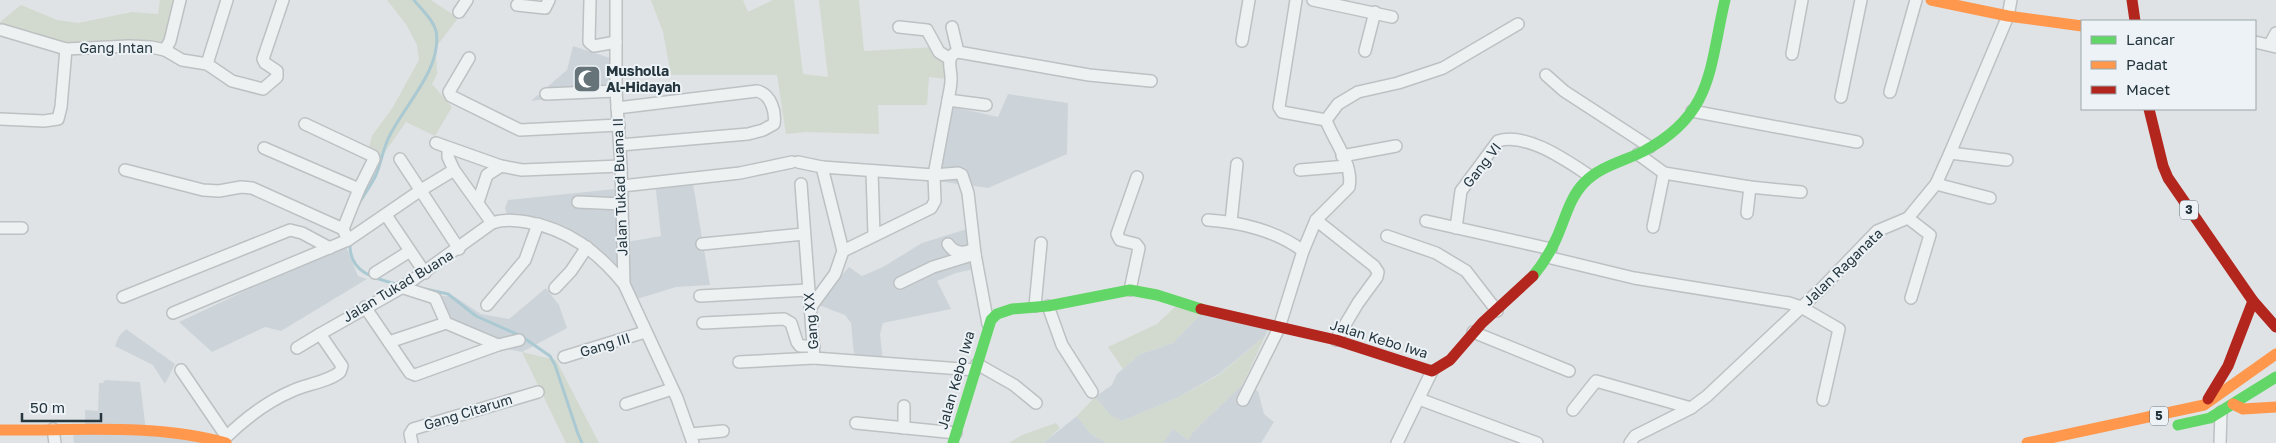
<svg xmlns="http://www.w3.org/2000/svg" width="2276" height="443" font-family="'Golos Text',sans-serif">
<rect width="100%" height="100%" fill="#dfe3e5"/>
<!-- built -->
<g fill="#ccd4d9">
<path d="M573 46 613 59 610 74 613 93H590L531 101 567 70Z"/>
<path d="M1008 94 1068 103 1067 154 988 188 937 181 949 106 998 117Z"/>
<path d="M655 182 693 184 710 285 676 287 627 302 620 281 587 246 548 232 511 226 505 208 508 200 625 188 627 242 661 236Z"/>
<path d="M970 228 979 268 956 273 937 281 951 309 883 323 880 334 884 370 855 366 851 323 845 315 816 304 849 267 862 276 883 267 922 243Z"/>
<path d="M345 244 358 276 367 279 281 331 265 327 212 352 179 322Z"/>
<path d="M546 288 559 305 567 328 522 352 474 342 447 327 424 294 455 297 481 314 509 319Z"/>
<path d="M1202 313 1269 328 1265 336 1219 374 1177 398 1122 421 1111 416 1095 397 1112 385 1117 374 1140 354 1173 343Z"/>
<path d="M126 329 175 364 165 384 153 365 115 346 119 336Z"/>
<path d="M105 380 140 382 146 431 213 443H74L73 434 85 433V410L98 411 99 383H103Z"/>
<path d="M1243 384 1258 391 1264 414 1274 422 1261 443H1163L1173 428 1188 440 1193 432Z"/>
<path d="M1077 416 1091 434 1107 443H1043Z"/>
</g>
<!-- green -->
<g fill="#d2dacf">
<path d="M160 0H182L169 60 149 51H81L0 35V22L21 5 57 20 78 23 132 12 158 14Z"/>
<path d="M387 0H431L458 18 436 47 437 74 432 84 452 107 435 136 406 122 371 172 363 169 372 136 393 107 419 60 417 45 406 24Z"/>
<path d="M651 0H743L748 12 773 0H794L803 74 828 77 819 0H859L864 51 937 47 956 50 948 79 929 77 927 105H878L879 134 806 132 786 134 777 75H671L663 32Z"/>
<path d="M1176 306 1202 313 1173 343 1140 354 1123 369 1108 347 1157 324Z"/>
<path d="M1265 336 1243 384 1193 432 1188 440 1173 428 1163 443H1107L1091 434 1077 416 1095 397 1111 416 1122 421 1177 398 1219 375Z"/>
<path d="M522 352 556 360 599 443H566Z"/>
<path d="M1056 423 1060 428 1043 443H1009L1022 435Z"/>
</g>
<g fill="none" stroke-linecap="round" stroke-linejoin="round">
<!-- stream -->
<g stroke="#aac9d2" stroke-width="3">
<path d="M358 205C364 195 371 185 376 175 381 163 383 150 388 139 403 106 443 69 436 31 433 19 421 9 414 0"/>
<path d="M350 242C348 273 375 279 400 285"/>
<path d="M425 289 448 294 476 316 521 336 550 356 555 365 578 434 582 443"/>
</g>
<!-- street casing -->
<g stroke="#bdc1c3" stroke-width="14">
<g id="street">
<path d="M590 0 589 42 594 46 616 42"/>
<path d="M616 0V91L621 166 624 284"/>
<path d="M1296 0 1279 107 1282 112 1326 120"/>
<path d="M1313 0 1392 17"/>
<path d="M517 5 545 8 549 0"/>
<path d="M459 12 467 0"/>
<path d="M899 27 927 30 939 52 950 59"/>
<path d="M952 27 958 52"/>
<path d="M2 30 66 49 129 46 151 47 165 50 170 41 180 0"/>
<path d="M1242 41 1249 0"/>
<path d="M2255 42 2276 47"/>
<path d="M2270 44 2276 33"/>
<path d="M165 50 182 60 207 64 232 81 263 89 277 77V71L265 63 263 59 283 0"/>
<path d="M1365 51 1375 12"/>
<path d="M1792 54 1802 0"/>
<path d="M469 58 449 92 451 96 520 130 619 125"/>
<path d="M207 64 227 0"/>
<path d="M1546 75 1564 91 1650 147"/>
<path d="M1890 92 1916 0"/>
<path d="M546 94 616 91"/>
<path d="M1841 97 1861 0"/>
<path d="M948 100C949 94 951 87 951 80 952 70 944 56 958 52L1089 75 1151 81"/>
<path d="M617 108 757 91C771 94 776 112 774 124L763 130 748 134 620 145"/>
<path d="M1692 111 1857 142"/>
<path d="M0 119 44 121 58 119 61 107 66 49"/>
<path d="M1326 120 1338 104 1358 92 1398 83 1443 68 1518 24"/>
<path d="M305 124 373 156 374 159 359 189"/>
<path d="M436 143 501 166 522 170 621 166"/>
<path d="M264 148 359 189 343 229"/>
<path d="M448 148V157L454 170"/>
<path d="M1950 153 2007 160"/>
<path d="M1638 154 1664 173 1750 187 1801 192"/>
<path d="M1342 156 1396 146"/>
<path d="M400 159 459 249"/>
<path d="M798 162 822 167 843 251 835 274 810 308"/>
<path d="M822 167 934 175 958 173 962 175 968 193 975 254 988 324"/>
<path d="M125 170 203 190 219 191 241 187 252 188 343 229 348 240"/>
<path d="M1300 170 1347 166"/>
<path d="M872 171 874 235"/>
<path d="M801 184 814 358 975 370"/>
<path d="M1936 184 1990 198"/>
<path d="M622 186 740 173 792 162"/>
<path d="M478 202 487 175 501 166"/>
<path d="M578 202 622 204"/>
<path d="M1747 213 1750 187"/>
<path d="M386 215 425 273"/>
<path d="M1908 218 1930 235 1911 298"/>
<path d="M1208 220C1240 222 1277 231 1303 251"/>
<path d="M1316 220 1374 266 1378 272 1377 277 1358 303 1336 340"/>
<path d="M1426 221 1551 249"/>
<path d="M1231 222 1237 164"/>
<path d="M1653 227 1664 173"/>
<path d="M0 228H22"/>
<path d="M1456 228 1461 191 1498 141C1527 132 1567 161 1590 176"/>
<path d="M1387 236 1436 253 1466 271 1497 311"/>
<path d="M702 244 804 234"/>
<path d="M948 244C953 252 960 254 969 251"/>
<path d="M843 251 931 208 935 201 934 175 948 100 986 105"/>
<path d="M1547 257 1634 278 1789 303 1801 307 1839 329 1823 400"/>
<path d="M375 273 410 251"/>
<path d="M900 283 933 267 975 254"/>
<path d="M401 287 435 298 446 323 498 345 519 340"/>
<path d="M555 288 571 271 587 247"/>
<path d="M1130 290 1139 248 1136 244 1120 240 1117 234 1137 177"/>
<path d="M700 296 808 290"/>
<path d="M123 297 290 230 302 233 330 248"/>
<path d="M487 305 525 260 538 224"/>
<path d="M1035 306 1041 243"/>
<path d="M1048 306 1062 345 1092 392"/>
<path d="M365 307 410 373 415 375 498 345"/>
<path d="M173 313 348 240 421 190 454 170 492 223"/>
<path d="M703 323 784 319 791 323 797 342 800 346H814"/>
<path d="M1473 332 1569 371"/>
<path d="M389 342 446 323"/>
<path d="M297 348 320 334"/>
<path d="M564 357 645 332"/>
<path d="M739 362 814 358"/>
<path d="M977 364 1014 385 1036 403"/>
<path d="M181 370 226 436"/>
<path d="M1419 399 1537 443"/>
<path d="M1243 400 1279 328 1303 251 1316 220 1349 187C1354 165 1333 140 1326 120"/>
<path d="M626 404 672 389"/>
<path d="M1573 410 1596 381 1691 408"/>
<path d="M856 423 956 433"/>
<path d="M904 428V406"/>
<path d="M53 429 55 443"/>
<path d="M691 434 723 431"/>
<path d="M222 441C242 421 266 402 292 391 307 384 328 382 340 372L342 366 320 334 403 287 492 223C504 219 514 220 527 222 568 229 598 252 624 284L677 398 693 443"/>
<path d="M412 443 410 434 413 429 538 392"/>
<path d="M1397 443 1432 371"/>
<path d="M1630 443 1635 436 1691 408 1707 396 1823 287 1877 231 1908 218 1936 184 1950 153 2008 16 2011 0"/>
<path d="M2220 443 2221 412"/>
</g>
</g>
<!-- street -->
<use href="#street" stroke="#eef1f2" stroke-width="11"/>
<!-- fast -->
<g stroke="#63d668" stroke-width="11">
<path d="M1533 276C1543 264 1551 251 1557 237 1565 219 1570 197 1584 183 1600 166 1625 161 1644 151 1714 114 1709 67 1725 0"/>
<path d="M2178 425 2210 418 2276 377"/>
<path d="M953 443 991 320 997 314 1012 309 1048 306 1130 290 1157 295 1201 309"/>
</g>
<!-- slow -->
<g stroke="#ff974d" stroke-width="11">
<path d="M1931 0 2008 16 2082 26"/>
<path d="M2233 404 2243 409 2276 407"/>
<path d="M0 430C73 431 155 423 226 443"/>
<path d="M2027 443 2204 405 2276 354"/>
</g>
<!-- jam -->
<g stroke="#b3261e" stroke-width="11">
<path d="M2132 0 2135 21"/>
<path d="M2149 109 2163 166 2168 178 2253 301 2276 327"/>
<path d="M1201 309 1336 340 1432 371 1450 360 1482 323 1533 276"/>
<path d="M2208 399 2228 366 2253 301"/>
</g>
</g>
<!-- icons -->
<defs>
<g id="mosque-square" transform="scale(1.4375)"><rect x="-9" y="-9" width="18" height="18" rx="4" fill="#667379" stroke="#ecf2f5"/><path d="M3.5-4.9A6 6 0 1 0 3.5 4.9A5 5 0 1 1 3.5-4.9Z" fill="#fff"/></g>
</defs>
<g fill-rule="evenodd">
<use href="#mosque-square" x="587" y="79"/>
</g>
<g text-anchor="middle" stroke-width="4" stroke-linejoin="round" paint-order="stroke">
<!-- shield labels -->
<g fill="#ecf2f5" stroke="#616e76" stroke-width="1">
<rect x="2180" y="200.5" width="18" height="19" rx="4"/>
<rect x="2150" y="406.5" width="18" height="19" rx="4"/>
</g>
<g font-size="12" font-weight="bold" fill="#25363f">
<text x="2189" y="214">3</text>
<text x="2159" y="420">5</text>
</g>
<!-- street labels -->
<g font-size="14" fill="#25363f" stroke="#ecf2f5">
<text x="116" y="53">Gang Intan</text>
<text transform="translate(1482 165) rotate(-52)" y="5">Gang VI</text>
<text transform="translate(620 187) rotate(-92)" y="5">Jalan Tukad Buana II</text>
<text transform="translate(1843 267) rotate(-44)" y="5">Jalan Raganata</text>
<text transform="translate(398 286) rotate(-31)" y="5">Jalan Tukad Buana</text>
<text transform="translate(811 321) rotate(-95)" y="5">Gang XX</text>
<text transform="translate(1379 339) rotate(17)" y="5">Jalan Kebo Iwa</text>
<text transform="translate(605 345) rotate(-17)" y="5">Gang III</text>
<text transform="translate(956 380) rotate(-74)" y="5">Jalan Kebo Iwa</text>
<text transform="translate(468 412) rotate(-17)" y="5">Gang Citarum</text>
</g>
<!-- poi labels -->
<g font-size="14" font-weight="bold" fill="#25363f" stroke="#ecf2f5" text-anchor="start">
<text x="606" y="76">Musholla<tspan x="606" dy="16">Al-Hidayah</tspan></text>
</g>
</g>
<!-- legend -->
<rect x="2081" y="20" width="175" height="90" fill="#ecf2f5" stroke="#9ca7ac"/>
<rect x="2091" y="36" width="25" height="8" fill="#63d668" stroke="#9ca7ac"/>
<text x="2126" y="45" font-size="15" fill="#25363f">Lancar</text>
<rect x="2091" y="61" width="25" height="8" fill="#ff974d" stroke="#9ca7ac"/>
<text x="2126" y="70" font-size="15" fill="#25363f">Padat</text>
<rect x="2091" y="86" width="25" height="8" fill="#b3261e" stroke="#9ca7ac"/>
<text x="2126" y="95" font-size="15" fill="#25363f">Macet</text>
<!-- scale -->
<path d="M22 413v8h79v-8" fill="none" stroke="#25363f" stroke-width="2.5"/>
<text x="30" y="413" font-size="15" fill="#25363f" stroke="#ecf2f5" stroke-width="4" paint-order="stroke">50 m</text>
</svg>
